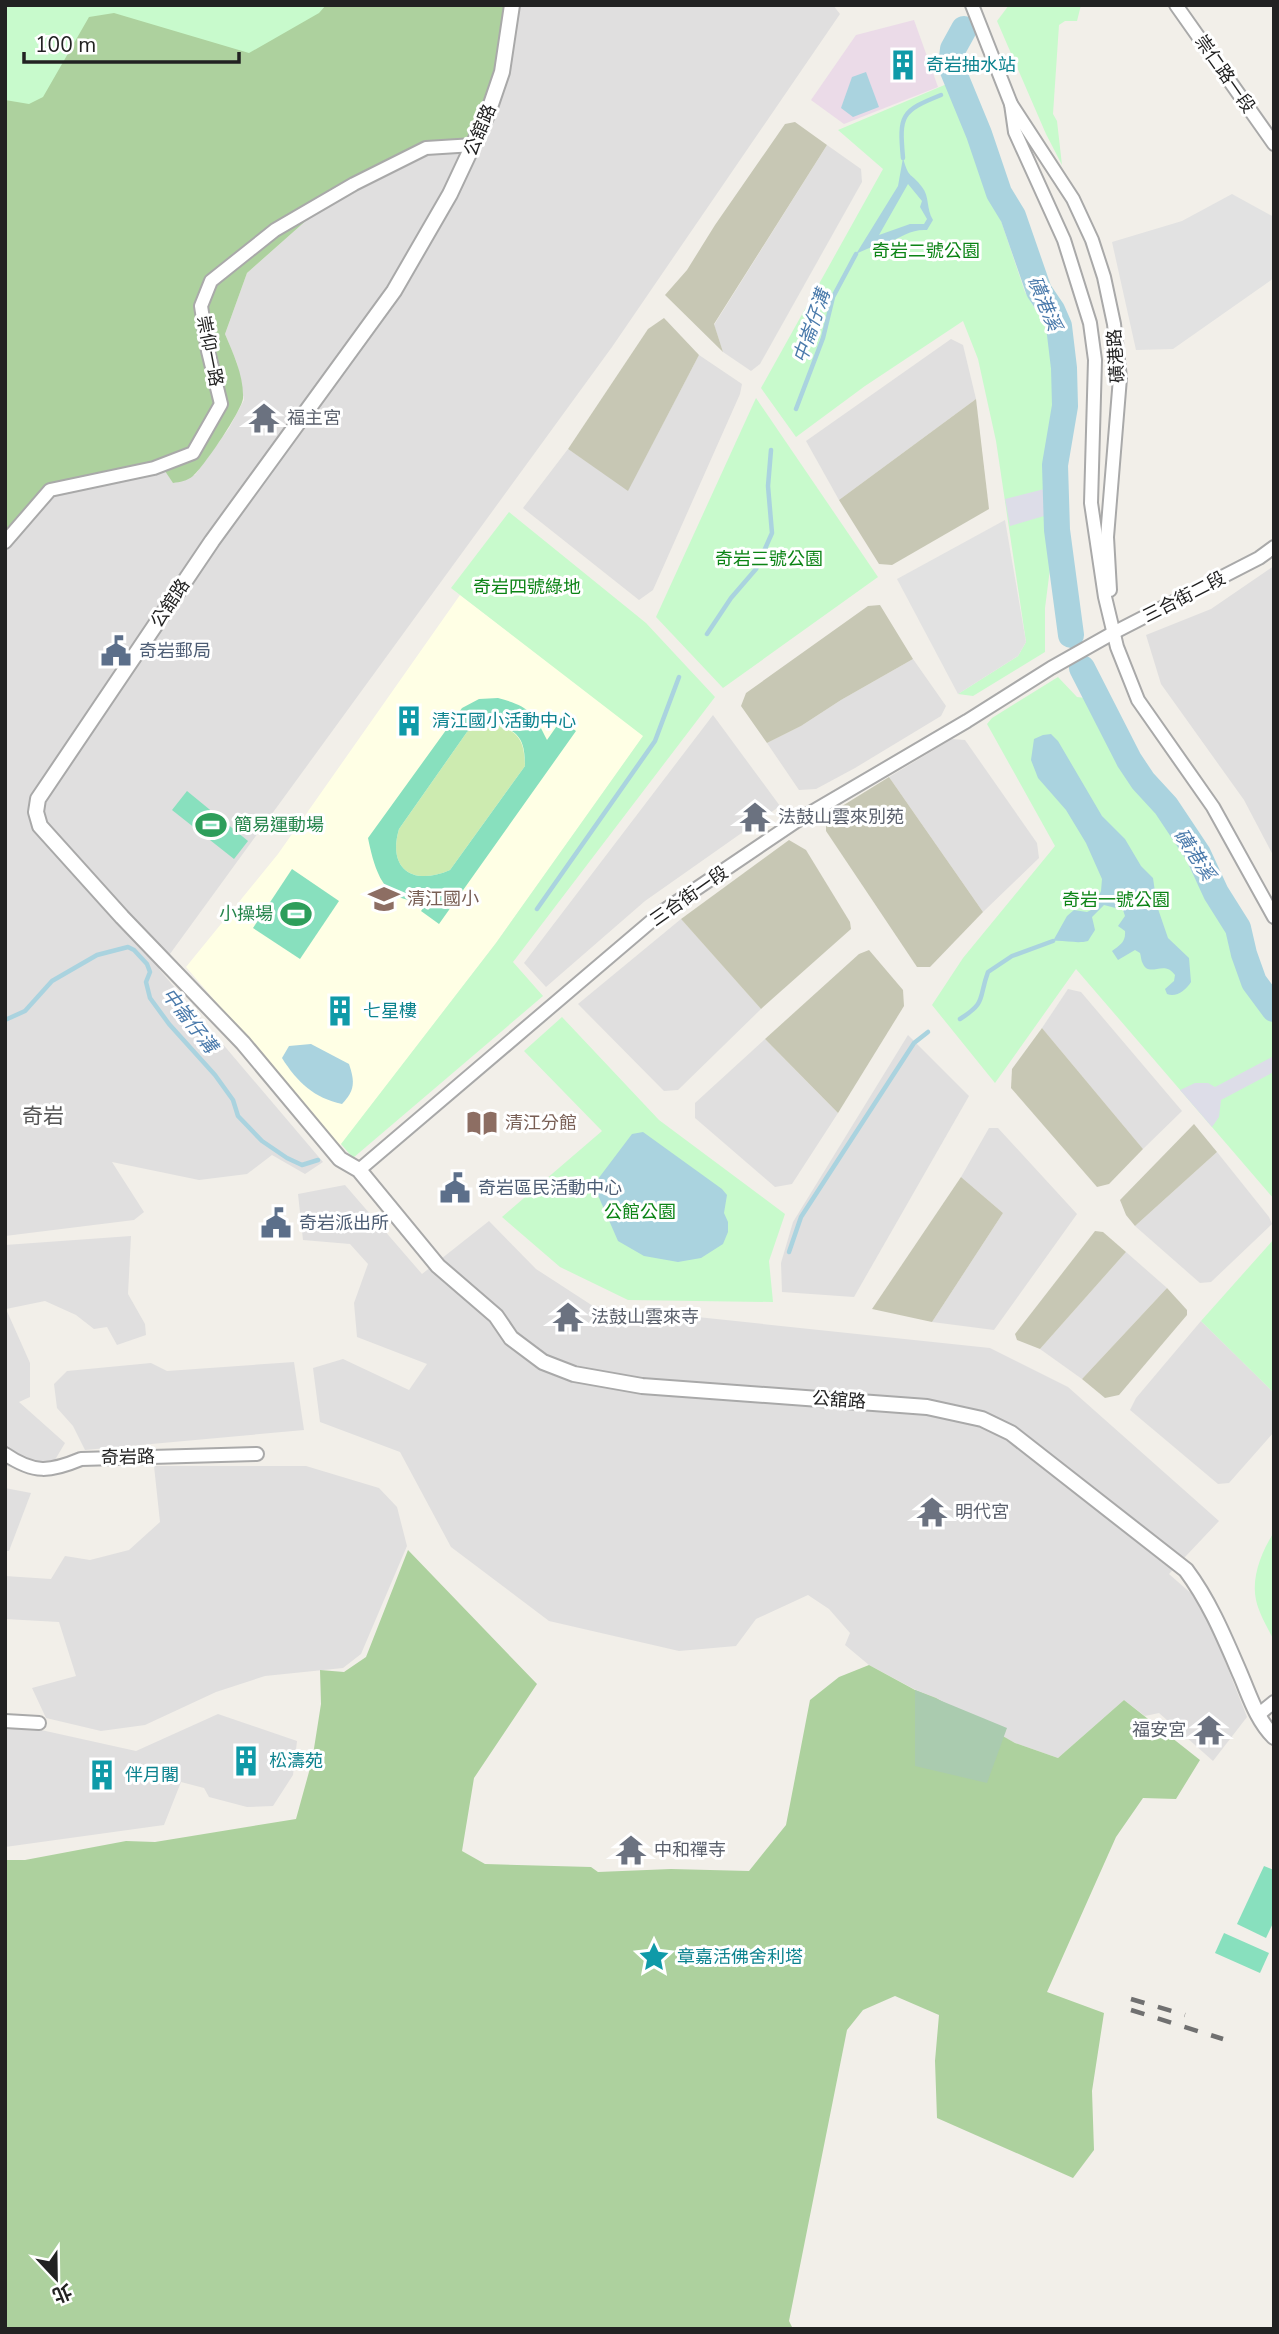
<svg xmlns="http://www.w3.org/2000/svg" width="1279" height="2334" font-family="'Nunito Sans','Noto Sans TC',sans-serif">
<rect width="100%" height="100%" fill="#f2efe9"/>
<!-- residential -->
<g fill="#e0dfdf">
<path d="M505 5H833L840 14 612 347 159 969 323 1162 305 1174 272 1155 247 1174 199 1180 112 1162 144 1212 134 1220 5 1236V549L57 490 144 464 195 475 229 428 244 400 237 363 225 334 247 273 309 218 430 150Z"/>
<path d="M827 145 861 169 862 182 760 364 751 371 723 352 714 325Z"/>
<path d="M951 339 963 345 976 399 839 500 806 441Z"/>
<path d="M699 355 742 384 740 394 653 590 639 600 523 508 568 449 628 490Z"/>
<path d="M1274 566V857L1244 800 1161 684 1146 635 1211 609Z"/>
<path d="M913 659 946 706 941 716 855 768 816 789 799 790 767 743 801 726 841 700Z"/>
<path d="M713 715 780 806 645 901 546 987 524 963Z"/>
<path d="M952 739 965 740 1037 843 1039 858 983 912 889 777Z"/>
<path d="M681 919 761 1009 678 1090 664 1091 578 1004Z"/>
<path d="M1068 989 1081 992 1182 1111 1143 1149 1042 1028Z"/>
<path d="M908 1035 969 1096 854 1297 782 1292 781 1263 793 1222Z"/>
<path d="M765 1039 838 1113 792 1184 775 1187 695 1118V1103Z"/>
<path d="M989 1128H998L1077 1214 994 1330 932 1322 1003 1213 961 1177Z"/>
<path d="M1217 1152 1269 1217 1272 1224 1211 1282 1200 1283 1135 1226Z"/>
<path d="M345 1185 422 1274 489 1221 536 1269 593 1306 990 1348 1068 1387 1219 1521 1169 1574 1202 1603 1247 1717 1213 1761 1159 1713 1145 1716 1124 1700 1058 1758 1015 1743 869 1665 845 1645 850 1633 829 1609 808 1595 756 1619 736 1646 679 1651 549 1621 451 1547 400 1452 320 1422 313 1368 343 1359 409 1390 427 1364 357 1337 354 1303 368 1264 350 1244 303 1240 298 1194Z"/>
<path d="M131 1236 128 1294 145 1324 146 1335 117 1345 107 1327 94 1329 76 1315 45 1301 6 1309 30 1363V1397L19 1402 65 1443 46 1475 7 1466 5 1245Z"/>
<path d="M1126 1252 1167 1288 1082 1379 1040 1349Z"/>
<path d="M1201 1321 1274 1393V1432L1229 1483 1218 1484 1130 1410 1136 1398Z"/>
<path d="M294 1362 304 1430 85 1450 73 1426 57 1408 54 1384 67 1371 151 1363 167 1371Z"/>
<path d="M154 1466H306L379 1488 397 1507 407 1546 361 1654 343 1668 265 1676 216 1692 145 1725 101 1731 46 1718 32 1688 76 1676 59 1622 5 1619V1576L51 1579 65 1556 90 1560 129 1550 160 1522Z"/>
<path d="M5 1488 31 1493 9 1551H5Z"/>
<path d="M218 1714 297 1741 293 1775 273 1806 247 1807 209 1797 204 1788 181 1782 164 1825 5 1847V1722L136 1751Z"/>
</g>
<!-- industrial -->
<path fill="#ebdbe8" d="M914 20 938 87 844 124 811 100 856 35Z"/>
<!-- education -->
<path fill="#ffffe5" d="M460 595 644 735 496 943 340 1146 186 967 278 854Z"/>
<!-- construction -->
<g fill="#c7c7b4">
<path d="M795 122 827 145 714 324 723 352 665 295 687 270 715 225 785 124Z"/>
<path d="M664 318 699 355 628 491 568 449 648 329Z"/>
<path d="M976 399 989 509 892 565 879 564 839 500Z"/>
<path d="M880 605 913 659 841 700 801 726 767 743 741 706 746 693 868 606Z"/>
<path d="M889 777 983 912 930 967H917L826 831V816Z"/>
<path d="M789 840 806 850 850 922 851 929 761 1009 681 919Z"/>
<path d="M869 950 903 990 904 1006 838 1113 765 1039 859 954Z"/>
<path d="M1042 1028 1143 1149 1109 1184 1097 1187 1011 1088 1012 1069Z"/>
<path d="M1194 1124 1217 1152 1135 1226 1126 1215 1120 1200Z"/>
<path d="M961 1177 1003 1213 932 1322 872 1309Z"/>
<path d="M1095 1231 1103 1232 1126 1252 1040 1349 1017 1340 1015 1334Z"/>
<path d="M1167 1288 1187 1310V1315L1119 1395 1105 1398 1082 1379Z"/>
</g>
<!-- grass -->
<path fill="#cdebb0" d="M493 723C519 732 524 739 525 766L450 870C414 886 387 870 399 829L467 732 478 725Z"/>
<!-- forest -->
<g fill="#add19e">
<path d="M5 5H505L495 75 473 133 458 150H430L309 218 247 273 225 334C233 353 244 376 243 398 243 409 203 468 193 476 187 481 180 482 173 483L163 468 57 490 5 549Z"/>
<path d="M408 1550 537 1684 474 1778 462 1851 485 1864 591 1867 598 1872 671 1869 749 1871 786 1825 810 1700 839 1677 869 1665 915 1690 936 1698 1015 1743 1058 1758 1124 1700 1200 1760 1176 1799 1143 1798 1116 1837 1047 1992 1104 2013 1092 2091 1094 2150 1073 2178 937 2118 935 2061 939 2015 895 1996 863 2010 847 2030 789 2321 793 2329H5V1860H25L126 1841 155 1842 296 1819 312 1761 321 1704 320 1670 344 1672 366 1657Z"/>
</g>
<!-- cemetery -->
<path fill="#aacbaf" d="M915 1690 1007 1728 987 1783 915 1766Z"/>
<!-- park -->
<g fill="#c8facc">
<path d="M5 5H326L319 13 249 53 114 13 89 17 43 97 29 104 5 100Z"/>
<path d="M1009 5H1081L1077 21H1065L1059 25 1053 114 1057 121 1062 165 1046 134 997 21Z"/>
<path d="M954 81 1025 292 1049 332 1055 371 1056 403 1051 464 1060 485 1061 511 1052 553 1045 608V652L973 696 958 694 1018 656 1026 642 996 441 978 359 963 321 865 386 796 437 761 388 883 169 838 130Z"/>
<path d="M756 398 878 577 723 688 656 617Z"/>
<path d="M509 512 646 623 715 697 513 962 543 996 353 1158 341 1144 496 943 643 736 451 588Z"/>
<path d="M1058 677 1077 697 1085 698 1129 776 1159 812 1174 836 1208 904 1229 934 1246 984 1267 1011 1274 1026V1199L1076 969 995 1083 932 1005 963 958 1055 846 987 724 992 718Z"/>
<path d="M562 1017 659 1120 785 1214 769 1261 773 1302 628 1300 560 1267 502 1217 602 1131 524 1051Z"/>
<path d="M1274 1239V1393L1201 1321Z"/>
<path d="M1274 1532V1641C1268 1628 1259 1614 1256 1600 1251 1577 1262 1551 1274 1532Z"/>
</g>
<!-- pitch -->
<g fill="#88e0be" fill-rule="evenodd">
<path d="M498 698C528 706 534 712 547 740L561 720 576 731 439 924 421 911 433 895C427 896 419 900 412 900 381 899 373 862 368 838L462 708 479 699ZM493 723C519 731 525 739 525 766L450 870C414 886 387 870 399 829L467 732 478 725Z"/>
<path d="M187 791 248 841 234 859 172 810Z"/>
<path d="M292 869 339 901 300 959 253 928Z"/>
<path d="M1264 1866 1274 1870V1921L1266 1938 1237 1924Z"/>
<path d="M1224 1933 1269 1953 1260 1973 1215 1953Z"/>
</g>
<!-- parking -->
<g fill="#e2e2e2">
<path d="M1232 194 1274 217V278L1173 349 1136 350 1112 242 1182 221Z"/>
<path d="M1005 520 1026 642 1018 656 958 694 897 579Z"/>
</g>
<!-- plaza -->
<g fill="#dddde8">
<path d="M1060 485 1061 511 1010 526 1005 499Z"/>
<path d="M1274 1056V1072L1221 1100 1219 1117 1212 1127 1180 1090 1195 1083H1208L1215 1087Z"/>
</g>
<!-- water -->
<g fill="#aad3df" fill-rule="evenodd">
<path d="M866 72 879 107 853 117 841 108 852 77Z"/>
<path d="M903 158C909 180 911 172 922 187 930 197 926 209 933 220L927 230C911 229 902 237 889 242 877 246 867 248 856 254L898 186ZM908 184 922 201 920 207 927 219 924 224H910L879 235Z"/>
<path d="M1051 734 1058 741 1102 816 1125 839 1141 866 1153 878 1157 906 1168 938 1189 958 1191 982C1186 990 1176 998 1167 994L1165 989 1174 981 1175 975C1164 959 1150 978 1143 964 1141 961 1141 956 1140 953L1135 950 1118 960 1112 951C1120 945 1126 942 1125 931L1118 926 1125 916 1123 910 1104 905 1092 917 1095 930 1088 941C1077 944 1065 940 1053 941L1067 916 1074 910 1087 912 1093 909 1101 891 1102 879 1086 843 1066 810 1038 778 1031 760 1034 739 1043 735Z"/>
<path d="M311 1044 349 1064C355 1082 355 1090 342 1104 314 1098 297 1082 282 1058L289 1046Z"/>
<path d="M643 1132 722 1189 727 1195 724 1213 728 1222V1232L723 1244 701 1258 678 1262 644 1256 618 1241 597 1193 598 1179 632 1134Z"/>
</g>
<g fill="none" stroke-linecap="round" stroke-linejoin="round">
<!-- stream -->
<g stroke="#aad3df" stroke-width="4.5">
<path d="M903 158C899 115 901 111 941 95"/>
<path d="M796 409 823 338 833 297 856 254"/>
<path d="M707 634 731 598 756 569 772 533 768 486 771 450"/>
<path d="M537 909 655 741 679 677"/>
<path d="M960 1019C987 1002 978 999 988 972L1012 956 1053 941"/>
<path d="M5 1020 25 1011 52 981 97 955 128 947 134 950 147 964 150 972 146 982 150 998 169 1024 215 1075 233 1100 238 1116 262 1141 287 1158 302 1165 318 1160"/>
<path d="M789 1252 801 1217 914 1043 928 1032"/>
</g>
<!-- river -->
<g stroke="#aad3df" stroke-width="26">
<path d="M964 29 953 49 951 66 979 134 999 193 1013 216 1039 291 1052 310 1059 326 1064 368 1065 406 1055 465 1057 530 1071 635"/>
<path d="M1082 668 1129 760 1143 781 1166 806 1198 854 1216 893 1238 928 1244 954 1254 982 1274 1009"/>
</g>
<!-- minor casing -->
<g stroke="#a9a9a9" stroke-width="16">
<g id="minor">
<path d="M972 5 1011 104 1073 199 1092 240 1104 277 1114 324 1120 378 1107 537 1110 590"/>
<path d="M1176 5 1274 144"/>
<path d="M1011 104 1015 132 1064 240 1090 323 1095 360 1091 503 1105 597 1117 647 1138 700 1213 807 1274 917"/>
<path d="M5 542 50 490 154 468 193 453 221 404 208 351 201 306 211 281 275 230 354 184 426 148 474 145"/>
<path d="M359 1170 662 912 795 822 967 721 1051 668 1113 633 1259 558 1274 547"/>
<path d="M5 1454C34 1474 50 1472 81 1459L257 1454"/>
<path d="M1258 1715 1274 1702"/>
<path d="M5 1721 39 1723"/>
</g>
</g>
<!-- tertiary casing -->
<g stroke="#a9a9a9" stroke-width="18">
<path id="tertiary" d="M512 5 502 72 488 113 450 194 394 291 212 541 38 799 36 812 40 826 122 917 243 1043 340 1159 359 1170 438 1266 496 1316 511 1338 543 1362 574 1374 642 1386 927 1407 982 1419 1011 1433 1186 1570C1210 1602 1225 1639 1241 1676 1250 1697 1257 1720 1274 1737"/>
</g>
<!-- minor -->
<use href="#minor" stroke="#fff" stroke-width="12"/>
<!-- tertiary -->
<use href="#tertiary" stroke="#fff" stroke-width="14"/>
<!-- rail -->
<g stroke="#707070" stroke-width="4.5" stroke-dasharray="14 14" stroke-linecap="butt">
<path d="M1131 1999 1185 2015"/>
<path d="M1131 2010 1223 2039"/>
</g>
</g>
<!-- icons -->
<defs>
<g id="building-bare" transform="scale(2.415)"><path d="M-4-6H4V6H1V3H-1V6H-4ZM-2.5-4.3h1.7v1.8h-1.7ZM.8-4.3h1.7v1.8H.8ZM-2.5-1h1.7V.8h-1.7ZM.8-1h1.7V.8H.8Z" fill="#0f9aa8" stroke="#fff" stroke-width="2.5" paint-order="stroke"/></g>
<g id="temple-bare" transform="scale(2.415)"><path d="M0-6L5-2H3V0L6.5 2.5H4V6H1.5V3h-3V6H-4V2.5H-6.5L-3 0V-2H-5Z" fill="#6b7280" stroke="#fff" stroke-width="2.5" paint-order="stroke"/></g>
<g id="civic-bare" transform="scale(2.415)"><path d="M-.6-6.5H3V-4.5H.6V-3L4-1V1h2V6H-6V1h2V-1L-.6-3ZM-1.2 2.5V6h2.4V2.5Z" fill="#5c6f8a" stroke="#fff" stroke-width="2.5" paint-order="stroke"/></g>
<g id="stadium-bare" transform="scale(2.415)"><path d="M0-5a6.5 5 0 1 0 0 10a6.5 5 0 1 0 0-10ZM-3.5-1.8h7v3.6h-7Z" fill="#2e9e5b" stroke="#fff" stroke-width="2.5" paint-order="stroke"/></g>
<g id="school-bare" transform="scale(2.415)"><path d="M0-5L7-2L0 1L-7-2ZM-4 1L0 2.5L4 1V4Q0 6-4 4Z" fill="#8d6e63" stroke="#fff" stroke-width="2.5" paint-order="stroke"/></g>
<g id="library-bare" transform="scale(2.415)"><path d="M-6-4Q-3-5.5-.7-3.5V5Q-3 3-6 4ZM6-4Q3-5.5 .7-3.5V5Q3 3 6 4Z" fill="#8d6e63" stroke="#fff" stroke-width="2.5" paint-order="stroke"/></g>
<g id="sight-bare" transform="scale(2.415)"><path d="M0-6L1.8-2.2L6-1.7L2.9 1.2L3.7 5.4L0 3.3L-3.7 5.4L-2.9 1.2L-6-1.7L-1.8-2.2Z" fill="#0f9aa8" stroke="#fff" stroke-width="2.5" paint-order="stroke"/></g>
</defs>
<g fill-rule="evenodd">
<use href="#building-bare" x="903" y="65"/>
<use href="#temple-bare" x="264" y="418"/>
<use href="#civic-bare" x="116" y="651"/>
<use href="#building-bare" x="409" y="721"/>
<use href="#temple-bare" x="755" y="817"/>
<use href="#stadium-bare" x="211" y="825"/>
<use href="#school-bare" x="384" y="899"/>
<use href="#stadium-bare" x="296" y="914"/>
<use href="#building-bare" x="340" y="1011"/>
<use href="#library-bare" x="482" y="1123"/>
<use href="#civic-bare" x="455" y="1188"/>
<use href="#civic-bare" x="276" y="1223"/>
<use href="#temple-bare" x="568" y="1317"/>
<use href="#temple-bare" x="932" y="1512"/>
<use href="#temple-bare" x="1209" y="1730"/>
<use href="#building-bare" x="246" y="1761"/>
<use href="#building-bare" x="102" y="1775"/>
<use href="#temple-bare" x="631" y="1850"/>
<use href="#sight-bare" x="654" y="1957"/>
</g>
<g text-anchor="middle" stroke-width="6" stroke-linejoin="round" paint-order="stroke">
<!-- culture labels -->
<g font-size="18" fill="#0d838f" stroke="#fff" text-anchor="start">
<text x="926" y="71">奇岩抽水站</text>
<text x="432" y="727">清江國小活動中心</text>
<text x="363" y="1017">七星樓</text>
<text x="269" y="1767">松濤苑</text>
<text x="125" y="1781">伴月閣</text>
<text x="677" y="1963">章嘉活佛舍利塔</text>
</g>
<!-- street labels -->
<g font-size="18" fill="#222" stroke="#fff">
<text transform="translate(1225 74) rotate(55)" y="6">崇仁路一段</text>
<text transform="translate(480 130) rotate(-67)" y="6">公舘路</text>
<text transform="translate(210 351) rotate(79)" y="6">崇仰一路</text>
<text transform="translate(1116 356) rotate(-94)" y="6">磺港路</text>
<text transform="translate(1184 597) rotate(-27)" y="6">三合街二段</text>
<text transform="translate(170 603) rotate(-56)" y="6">公舘路</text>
<text transform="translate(689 896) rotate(-35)" y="6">三合街一段</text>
<text transform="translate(839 1400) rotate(4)" y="6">公舘路</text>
<text transform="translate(128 1457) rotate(-1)" y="6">奇岩路</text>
</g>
<!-- park labels -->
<g font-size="18" fill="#0c8416" stroke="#fff">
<text x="926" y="257">奇岩二號公園</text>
<text x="769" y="565">奇岩三號公園</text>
<text x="527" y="593">奇岩四號綠地</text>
<text x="1116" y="906">奇岩一號公園</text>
<text x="640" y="1218">公館公園</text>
</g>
<!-- worship labels -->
<g font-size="18" fill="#5b616d" stroke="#fff" text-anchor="start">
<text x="287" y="424">福主宮</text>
<text x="778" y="823">法鼓山雲來別苑</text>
<text x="591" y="1323">法鼓山雲來寺</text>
<text x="955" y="1518">明代宮</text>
<text x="1186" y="1736" text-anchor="end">福安宮</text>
<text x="654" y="1856">中和禪寺</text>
</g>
<!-- service labels -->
<g font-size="18" fill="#4e5e75" stroke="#fff" text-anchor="start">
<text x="139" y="657">奇岩郵局</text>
<text x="478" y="1194">奇岩區民活動中心</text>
<text x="299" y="1229">奇岩派出所</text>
</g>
<!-- leisure labels -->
<g font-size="18" fill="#27864d" stroke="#fff" text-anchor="start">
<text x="234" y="831">簡易運動場</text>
<text x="273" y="920" text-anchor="end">小操場</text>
</g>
<!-- education labels -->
<g font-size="18" fill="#785e54" stroke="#fff" text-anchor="start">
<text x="407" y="905">清江國小</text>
<text x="505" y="1129">清江分館</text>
</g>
<!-- water labels -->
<g font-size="19" font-style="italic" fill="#4a7aab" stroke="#fff">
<text transform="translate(1045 303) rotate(67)" y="7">磺港溪</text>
<text transform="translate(811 326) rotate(-71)" y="7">中崙仔溝</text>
<text transform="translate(1195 854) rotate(57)" y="7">磺港溪</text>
<text transform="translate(190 1020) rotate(52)" y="7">中崙仔溝</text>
</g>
<!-- quarter labels -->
<g font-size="21" fill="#555" stroke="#fff">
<text x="43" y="1123">奇岩</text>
</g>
</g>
<!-- border -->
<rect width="1279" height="2334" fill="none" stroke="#222222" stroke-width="14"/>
<!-- north arrow -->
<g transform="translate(56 2278) rotate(158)" stroke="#ffffff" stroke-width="5" paint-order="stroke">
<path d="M0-5L12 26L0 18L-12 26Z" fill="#222222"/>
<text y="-10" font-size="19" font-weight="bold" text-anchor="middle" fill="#222222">北</text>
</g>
<!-- scale -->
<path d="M24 52v10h215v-10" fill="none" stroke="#222222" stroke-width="3.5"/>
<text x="35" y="52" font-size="21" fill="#222222" stroke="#ffffff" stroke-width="5" paint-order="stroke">100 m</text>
</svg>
